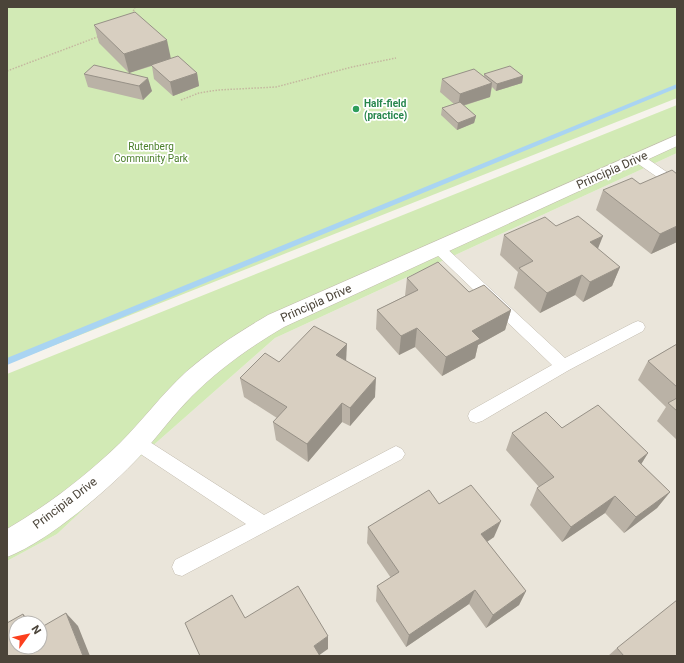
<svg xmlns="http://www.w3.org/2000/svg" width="684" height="663" font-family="Roboto,sans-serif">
<rect width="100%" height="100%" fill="#f6f3ec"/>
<!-- residential -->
<path fill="#eae5da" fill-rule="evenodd" d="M677 153V656H7V561L57 534 132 464 275 338ZM16 623H40V647H16Z"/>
<!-- green -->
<g fill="#d2eab5">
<path d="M7 7H677V98L7 364Z"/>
<path d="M677 105V153L275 338 132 464 57 534 7 561V374Z"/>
</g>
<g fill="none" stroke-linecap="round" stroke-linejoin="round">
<!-- stream -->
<path fill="#a9d4f2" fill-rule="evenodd" d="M677 84V88L7 365V358Z"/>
<!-- service casing -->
<g stroke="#c2bbae" stroke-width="1">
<g id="service">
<path d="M638 154 642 155 677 179V189L673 188 634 161 632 158 634 155Z"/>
<path d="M438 243 443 245 565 358 633 323 638 321 643 323 645 327 643 331 569 370 482 421 476 423 470 421 468 416 470 411 552 365 433 251 431 248 433 245Z"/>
<path d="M136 435 142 437 264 515 390 449 396 446 402 449 405 454 402 459 182 576 175 574 172 567 175 560 246 524 130 447 128 442 130 437Z"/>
</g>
</g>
<!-- minor casing -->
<g stroke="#c2bbae" stroke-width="1">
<path id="minor" d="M677 135V146L284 327C250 347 219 369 192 396 173 415 157 437 140 456 109 489 49 541 7 557V529C48 505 86 476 120 443 143 420 162 394 186 372 211 350 239 332 268 315Z"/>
</g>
<!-- path -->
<g stroke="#c4b79f" stroke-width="1.5" stroke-dasharray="1.5 1.5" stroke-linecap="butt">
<path d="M135 7 133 12 135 15"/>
<path d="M7 71 100 36"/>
<path d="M181 100 199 93 218 90 276 87 352 67 396 58"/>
</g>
<!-- service -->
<use href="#service" fill="#fff" fill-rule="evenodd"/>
<!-- minor -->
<use href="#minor" fill="#fff" fill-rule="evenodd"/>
</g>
<!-- wall -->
<g fill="#bab2a6">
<path d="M94 25 171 59 197 73 199 86 173 96 154 79 152 66 129 73 152 91 143 100 88 87 84 74 129 73 99 43Z"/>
<path d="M484 74 523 76 522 83 496 91 492 87 490 97 463 106 476 116 474 123 457 130 441 115 442 108 454 104 440 92 442 79 484 77Z"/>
<path d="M603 190 677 242 651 254 596 210Z"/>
<path d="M556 226 598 249 620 267 612 286 583 302 575 295 540 313 514 288 518 272 500 255 504 235Z"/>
<path d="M407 278 469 292 511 310 505 330 478 345 475 358 442 376 415 347 399 355 376 329 377 310 405 296Z"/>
<path d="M677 344V440L657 421 666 407 638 380 648 361Z"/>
<path d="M346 361 375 397 350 426 342 422 308 462 276 440 273 422 277 418 244 397 240 378 279 362Z"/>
<path d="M562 428 648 453 641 464 670 492 657 508 624 533 605 513 562 542 530 505 537 488 539 487 506 450 512 433Z"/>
<path d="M439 504 494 537 487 542 526 591 519 605 486 628 469 604 406 647 376 601 377 586 391 578 367 543 368 527Z"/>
<path d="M617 648 677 656H608Z"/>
</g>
<!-- shaded-wall -->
<g fill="#979187">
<path d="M167 40 171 59 129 73 124 54Z"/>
<path d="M197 73 199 86 173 96 170 82Z"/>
<path d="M523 76 522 83 496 91 497 84Z"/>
<path d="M148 78 152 91 143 100 139 86Z"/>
<path d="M492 83 490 97 458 107 460 94Z"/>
<path d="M476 116 474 123 457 130 458 123Z"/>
<path d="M677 226V242L651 254 660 234Z"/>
<path d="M603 236 595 256 590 242Z"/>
<path d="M620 267 612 286 583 302 590 282Z"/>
<path d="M582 275 575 295 540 313 547 293Z"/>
<path d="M511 310 505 330 478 345 475 358 442 376 446 357 472 331Z"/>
<path d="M417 328 415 347 399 355 401 336Z"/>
<path d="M347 344 346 363 336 355Z"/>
<path d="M376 378 375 397 350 426V408Z"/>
<path d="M342 403V422L308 462 307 444Z"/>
<path d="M648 453 637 471 638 461Z"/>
<path d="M670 492 657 508 624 533 636 517Z"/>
<path d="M615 496 605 513 562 542 571 527Z"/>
<path d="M501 521 494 537 476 549 481 534Z"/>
<path d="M475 590 469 604 406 647 409 635Z"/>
<path d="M526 591 519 605 486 628 493 615Z"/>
<path d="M66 613 78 626 90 656H83Z"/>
<path d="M23 614 32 623H26Z"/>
<path d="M328 636V649L318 656 314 646Z"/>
</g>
<!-- building -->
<g fill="#d8cfc1" stroke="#979187">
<path d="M135 12 167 40 124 54 94 25Z"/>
<path d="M178 56 197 73 170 82 151 65Z"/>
<path d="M94 65 148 78 139 86 84 74Z"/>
<path d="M510 66 523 76 497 84 484 74Z"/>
<path d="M474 69 492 83 460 94 442 79Z"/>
<path d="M460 102 476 116 458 123 442 108Z"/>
<path d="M672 170 677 174V226L660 234 603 190 632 178 640 184Z"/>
<path d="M578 216 603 236 590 242 620 267 590 282 582 275 547 293 519 268 533 261 504 235 545 217 556 226Z"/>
<path d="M438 262 469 292 484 285 511 310 472 331 480 339 446 357 417 328 401 336 377 310 418 290 407 278Z"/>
<path d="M314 326 347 344 336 355 376 378 350 408 342 403 307 444 273 422 287 407 240 378 265 353 279 362Z"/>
<path d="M677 344V387L648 361Z"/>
<path d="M677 398V411L668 403Z"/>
<path d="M598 405 648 453 638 461 670 492 636 517 615 496 571 527 537 488 554 477 512 433 546 412 562 428Z"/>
<path d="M471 485 501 521 481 534 526 591 493 615 475 590 409 635 377 586 399 572 368 527 429 490 439 504Z"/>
<path d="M298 586 328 636 314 646 320 656H200L185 623 232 595 245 618Z"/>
<path d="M677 600V656H624L617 648Z"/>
<path d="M66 613 83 656H7V623L23 614 26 623H16V647H40V628Z"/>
</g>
<!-- markers -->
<circle fill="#2e9e5b" stroke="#fff" stroke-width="1.5" cx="356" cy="109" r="4"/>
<g text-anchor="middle" stroke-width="3.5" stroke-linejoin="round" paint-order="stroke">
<!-- far-leisure labels -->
<g font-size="10" font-weight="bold" fill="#27864d" stroke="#fff" text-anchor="start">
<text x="364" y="107">Half-field<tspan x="364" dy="12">(practice)</tspan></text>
</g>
<!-- far-park labels -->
<g font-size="10" fill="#4a7f2a" stroke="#fff">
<text x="151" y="150">Rutenberg<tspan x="151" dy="12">Community Park</tspan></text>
</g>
<!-- street labels -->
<g font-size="12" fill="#4b4439" stroke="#fff">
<text transform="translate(612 170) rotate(-24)" y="4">Principia Drive</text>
<text transform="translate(316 303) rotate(-24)" y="4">Principia Drive</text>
<text transform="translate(65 503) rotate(-37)" y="4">Principia Drive</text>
</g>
</g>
<!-- border -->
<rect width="684" height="663" fill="none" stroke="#4b4439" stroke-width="16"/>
<!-- north arrow -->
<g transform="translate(28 635) rotate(57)"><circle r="19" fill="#ffffff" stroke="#b7b4b0"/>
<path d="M0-3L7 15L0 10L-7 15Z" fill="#fc3f1d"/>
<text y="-6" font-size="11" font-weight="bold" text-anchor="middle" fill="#4b4439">N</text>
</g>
</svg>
